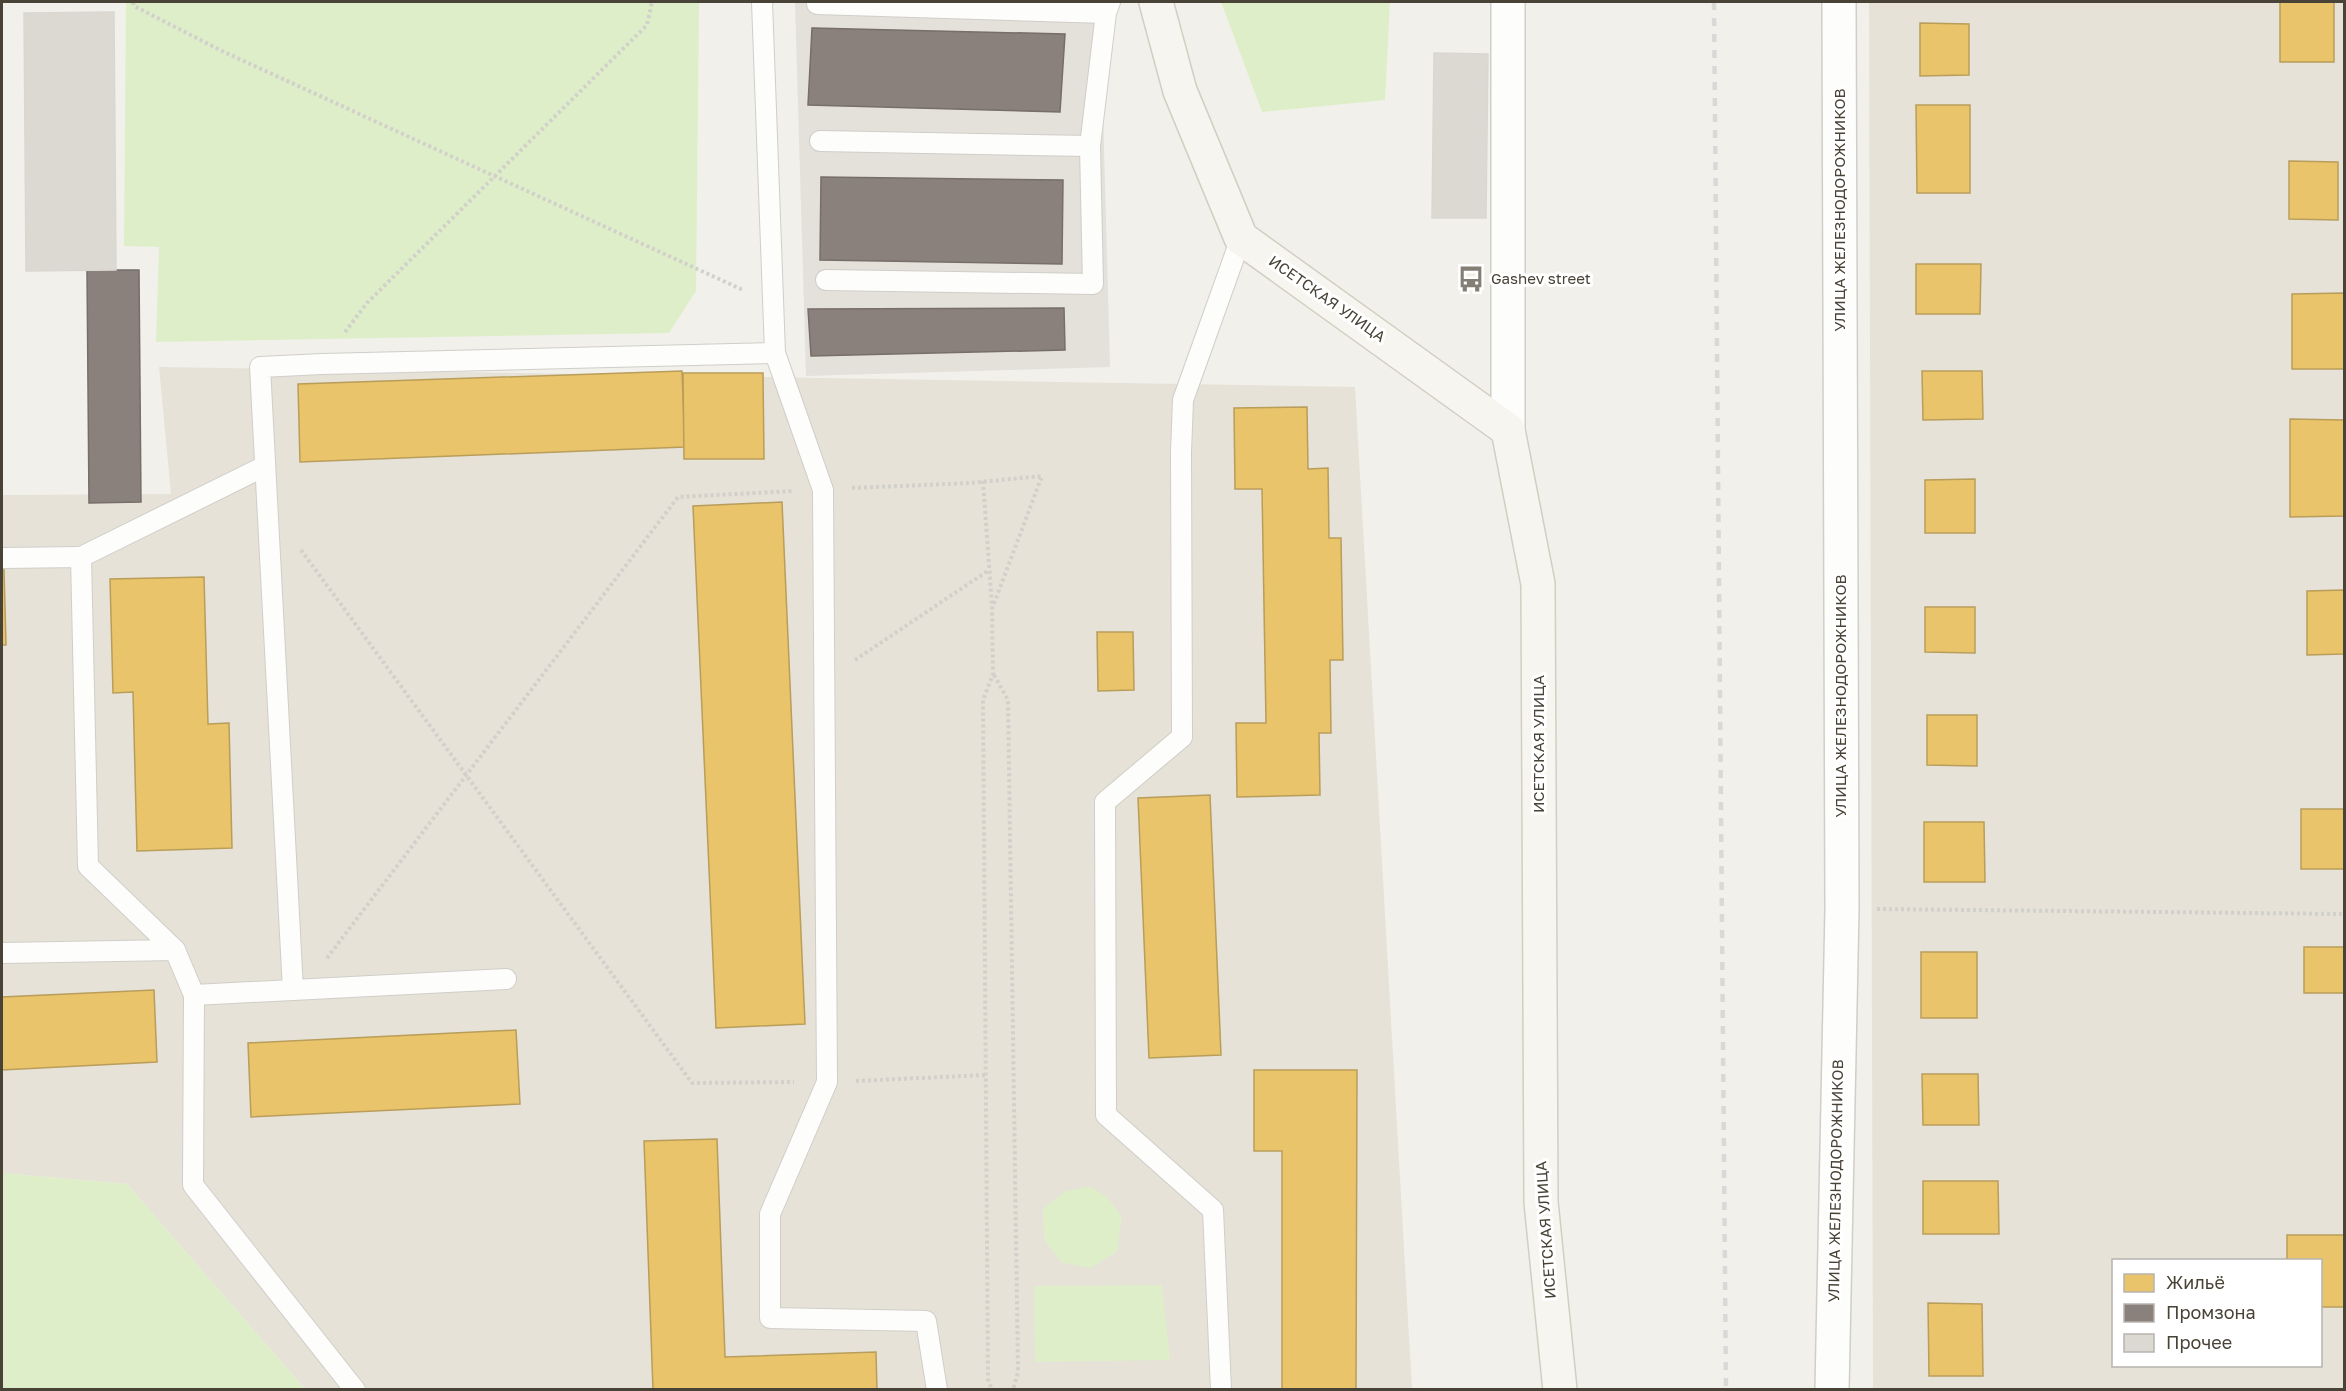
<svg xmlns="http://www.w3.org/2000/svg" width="2346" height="1391" font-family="'Golos Text',sans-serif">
<rect width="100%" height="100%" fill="#f2f0eb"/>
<!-- residential -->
<g fill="#e6e2d8" fill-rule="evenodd">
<path d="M1869 2H2344V1389H1873ZM2114 1260H2320V1366H2114Z"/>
<path d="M159 367 1355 387 1412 1389H305L127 1184 2 1173V495L171 494Z"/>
</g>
<!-- industrial -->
<path fill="#e4e0da" d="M795 2H1100L1110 367 806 376Z"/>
<!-- green -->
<g fill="#deeec9">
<path d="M126 2H699L696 291 669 333 156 342 159 247 124 246Z"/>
<path d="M1221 2H1390L1385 100 1262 112Z"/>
<path d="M2 1173 127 1184 305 1389H2Z"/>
<path d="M1089 1186 1107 1197 1122 1217 1117 1252 1090 1268 1061 1262 1044 1240 1043 1209 1064 1192Z"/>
<path d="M1162 1285 1170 1360 1035 1362 1034 1286Z"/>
</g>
<!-- homes -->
<g fill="#e9c46a" stroke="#b99d5a" stroke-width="1.5">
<rect x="2280" y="2" width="54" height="60"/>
<path d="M1920 23 1969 24V75L1920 76Z"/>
<path d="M1916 105H1970V193H1917Z"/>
<path d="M2289 161 2338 162V220L2289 219Z"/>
<path d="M1916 264H1981L1980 314H1916Z"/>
<path d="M2344 293V369H2292V294Z"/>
<path d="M682 371 685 447 300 462 298 384Z"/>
<path d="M1922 371H1982L1983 419 1923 420Z"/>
<path d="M683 373H763L764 459H684Z"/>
<path d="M1307 407 1308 469 1328 468 1329 538H1341L1343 660H1330L1331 733H1319L1320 795 1237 797 1236 723H1266L1262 489H1235L1234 408Z"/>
<path d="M2290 419 2344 420V516L2290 517Z"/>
<path d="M1975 479V533H1925V480Z"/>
<path d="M782 502 805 1024 716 1028 693 506Z"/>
<path d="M2 570H4L6 645H2Z"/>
<path d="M204 577 208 724 229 723 232 848 137 851 133 692 113 693 110 579Z"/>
<path d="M2344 590V654L2307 655V591Z"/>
<path d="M1925 607H1975V653L1925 652Z"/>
<path d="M1097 632H1133L1134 690 1098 691Z"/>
<path d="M1927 715H1977V766L1927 765Z"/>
<path d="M1210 795 1221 1055 1149 1058 1138 798Z"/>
<rect x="2301" y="809" width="43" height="60"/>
<path d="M1924 822H1984L1985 882H1924Z"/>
<rect x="2304" y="947" width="40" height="46"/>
<rect x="1921" y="952" width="56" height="66"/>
<path d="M154 990 157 1062 2 1070V997Z"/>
<path d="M516 1030 520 1104 251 1117 248 1043Z"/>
<path d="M1254 1070H1357L1356 1390H1282V1151H1254Z"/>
<path d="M1922 1074H1978L1979 1125H1923Z"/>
<path d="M717 1139 725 1357 876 1352 877 1390H653L644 1141Z"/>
<path d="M1923 1181H1998L1999 1234H1923Z"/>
<path d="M2287 1235H2344V1307H2320V1260H2287Z"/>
<path d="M1928 1303 1982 1304 1983 1376H1929Z"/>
</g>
<!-- industry -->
<g fill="#8a817c" stroke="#766e67" stroke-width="1.5">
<path d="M812 28 1065 34 1060 112 808 105Z"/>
<path d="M821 177 1063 180 1062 264 820 260Z"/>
<path d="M87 270H139L141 502 89 503Z"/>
<path d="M1064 308 1065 350 811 356 808 309Z"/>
</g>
<!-- building -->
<g fill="#dcd9d3" stroke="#dad7d1" stroke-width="1.5">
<path d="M114 12 116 270 26 271 24 13Z"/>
<path d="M1434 53 1488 54 1486 218H1432Z"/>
</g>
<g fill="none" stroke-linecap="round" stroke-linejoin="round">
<!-- lane casing -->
<g stroke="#d0cec8" stroke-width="22">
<g id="lane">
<path d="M762 2 775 353 823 490 827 1082 770 1214V1318L926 1321 937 1390"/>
<path d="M817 4 1106 13"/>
<path d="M820 141 1090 146"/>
<path d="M826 280 1093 284 1090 146 1106 13 1110 2"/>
<path d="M81 557 265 466"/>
<path d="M2 558 81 557 88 866 175 950 194 995 193 1185 355 1390"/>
<path d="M2 953 175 950"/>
<path d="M293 990 260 367 322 364 775 353"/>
<path d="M194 995 506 979"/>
<path d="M1221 1390 1213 1210 1106 1115 1105 802 1182 737 1181 452 1183 400 1241 238"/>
</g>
</g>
<!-- street casing -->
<g stroke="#d0cec8" stroke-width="36">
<g id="street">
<path d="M1508 2V430"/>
<path d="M1832 1390 1842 909 1839 2"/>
</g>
</g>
<!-- secondary casing -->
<g stroke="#d2cec1" stroke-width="36">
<path id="secondary" d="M1156 2 1180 91 1241 238 1508 430 1538 584 1541 1202 1560 1390"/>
</g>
<!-- path -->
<g stroke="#d2d0ca" stroke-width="4" stroke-dasharray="3 3" stroke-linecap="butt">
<path d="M133 2 134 6 224 52 743 290"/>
<path d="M345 332 367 303 647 25 652 2"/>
<path d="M983 481 992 606"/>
<path d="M852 488 969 483 1042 476 992 609 993 674 983 700 988 1379 992 1390"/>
<path d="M301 550 692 1083 794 1082"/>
<path d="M855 660 989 570"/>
<path d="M994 675 1008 700 1018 1372 1013 1390"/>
<path d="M1877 909 2344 914"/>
<path d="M327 958 678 497 793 491"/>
<path d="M856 1081 985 1075"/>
</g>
<!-- lane -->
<use href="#lane" stroke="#fdfdfc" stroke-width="20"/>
<!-- street -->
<use href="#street" stroke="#fdfdfc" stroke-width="33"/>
<!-- secondary -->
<use href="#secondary" stroke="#f7f5ef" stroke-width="33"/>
<!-- rail -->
<path stroke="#d9d9d8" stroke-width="4.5" stroke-dasharray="8 8" stroke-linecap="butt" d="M1714 2 1726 1390"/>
</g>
<!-- icons -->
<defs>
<g id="bus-bare" transform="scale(2.07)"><path d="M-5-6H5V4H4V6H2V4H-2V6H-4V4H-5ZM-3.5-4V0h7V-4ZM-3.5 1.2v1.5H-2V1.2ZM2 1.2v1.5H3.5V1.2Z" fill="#847f75" stroke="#fff" stroke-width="2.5" paint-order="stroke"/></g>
</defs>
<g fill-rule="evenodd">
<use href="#bus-bare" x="1471" y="279"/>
</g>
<g text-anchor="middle" stroke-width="6" stroke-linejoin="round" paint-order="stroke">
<!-- street labels -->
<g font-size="15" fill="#494236" stroke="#fff">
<text transform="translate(1840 210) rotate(-90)" y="5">УЛИЦА ЖЕЛЕЗНОДОРОЖНИКОВ</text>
<text transform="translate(1327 299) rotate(35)" y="5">ИСЕТСКАЯ УЛИЦА</text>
<text transform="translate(1841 696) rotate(-90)" y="5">УЛИЦА ЖЕЛЕЗНОДОРОЖНИКОВ</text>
<text transform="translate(1539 744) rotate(-90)" y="5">ИСЕТСКАЯ УЛИЦА</text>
<text transform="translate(1836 1181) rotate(-89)" y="5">УЛИЦА ЖЕЛЕЗНОДОРОЖНИКОВ</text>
<text transform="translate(1546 1230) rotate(-94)" y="5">ИСЕТСКАЯ УЛИЦА</text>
</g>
<!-- poi labels -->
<g font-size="15" fill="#494236" stroke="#fff" text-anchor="start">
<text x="1491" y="284">Gashev street</text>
</g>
</g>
<!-- border -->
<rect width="2346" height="1391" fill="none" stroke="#494236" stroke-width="6"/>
<!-- legend -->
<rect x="2112" y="1259" width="210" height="108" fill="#ffffff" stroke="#b6b3af" stroke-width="1.5"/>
<rect x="2124" y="1274" width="30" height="18" fill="#e9c46a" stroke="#b6b3af" stroke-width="1.5"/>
<text x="2166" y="1289" font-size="18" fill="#494236">Жильё</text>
<rect x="2124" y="1304" width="30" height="18" fill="#8a817c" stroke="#b6b3af" stroke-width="1.5"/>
<text x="2166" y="1319" font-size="18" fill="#494236">Промзона</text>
<rect x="2124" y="1334" width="30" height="18" fill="#dcd9d3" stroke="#b6b3af" stroke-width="1.5"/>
<text x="2166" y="1349" font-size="18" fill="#494236">Прочее</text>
</svg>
